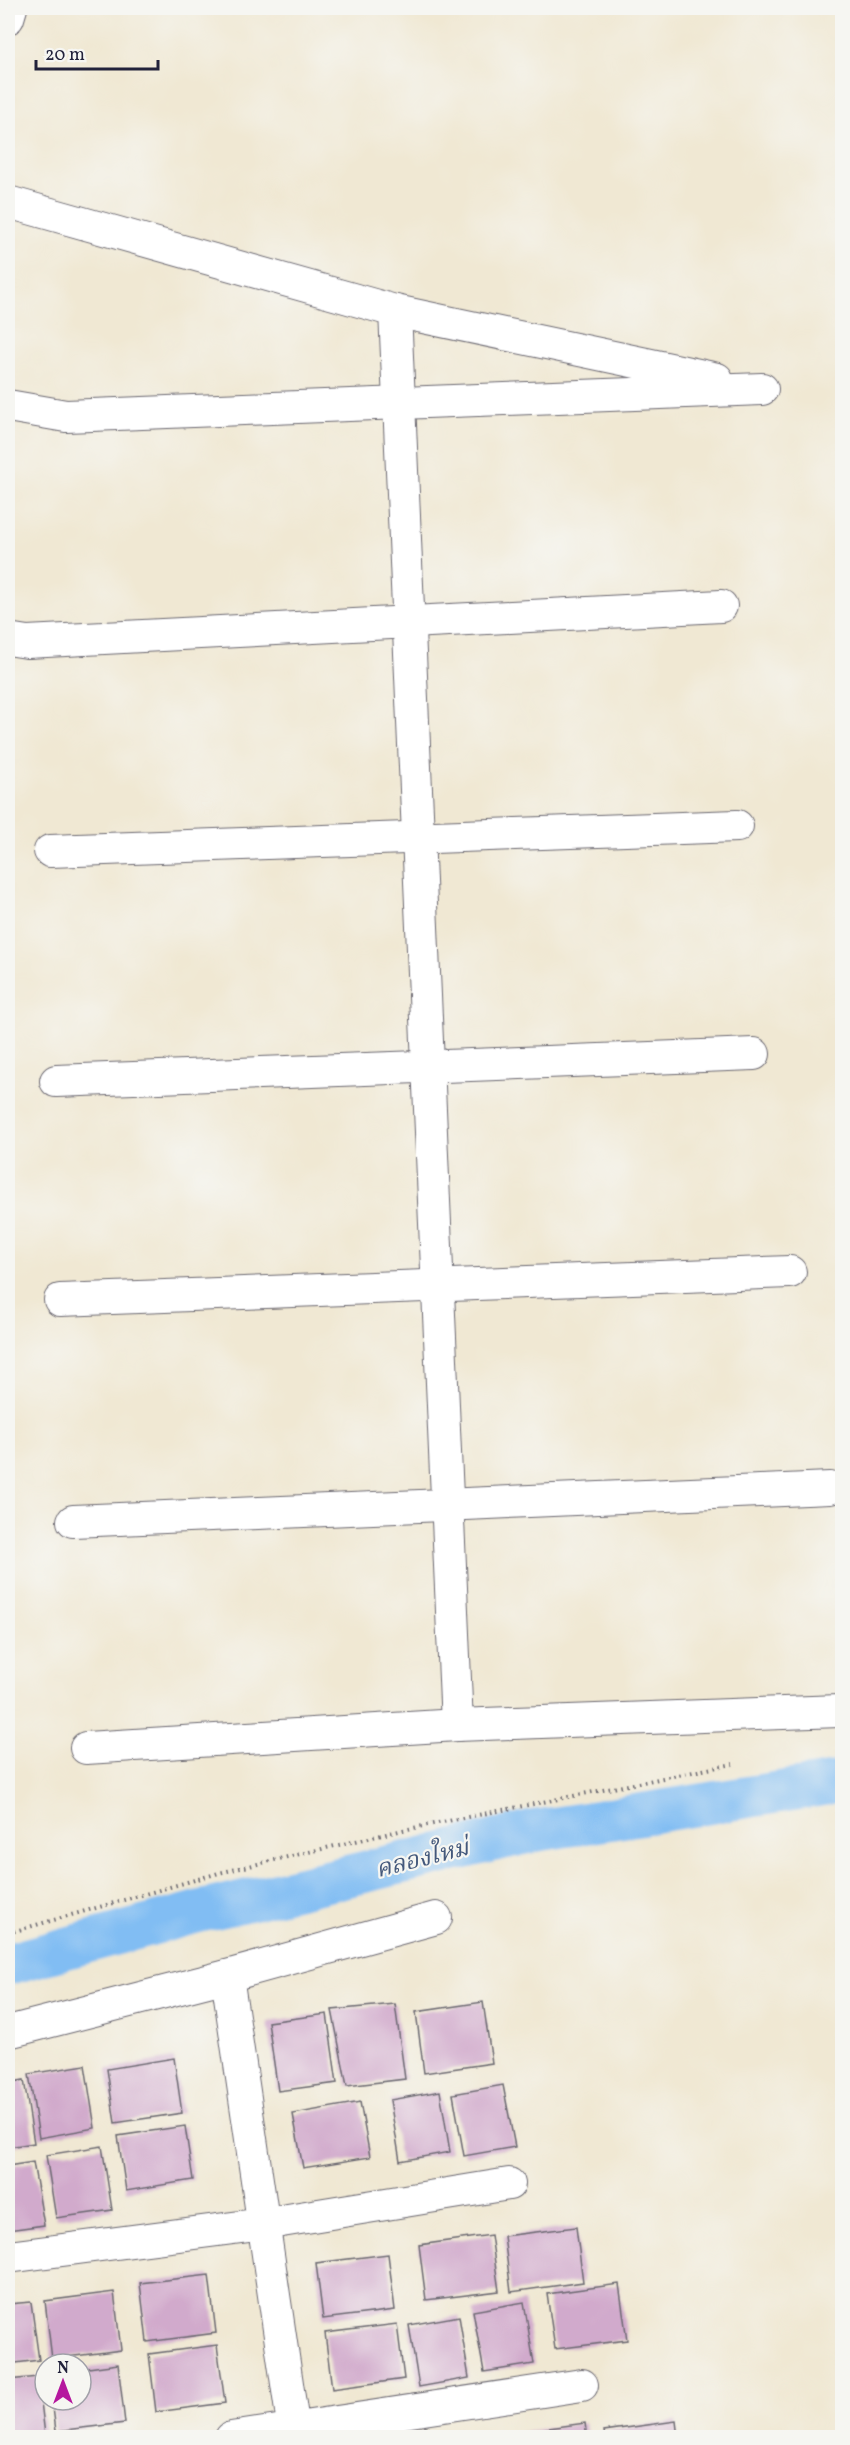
<svg xmlns="http://www.w3.org/2000/svg" width="850" height="2445" font-family="Vollkorn,'Noto Serif Thai',serif">
<rect width="100%" height="100%" fill="#f6f6f2"/>
<filter id="ink" filterUnits="userSpaceOnUse"><feTurbulence type="fractalNoise" baseFrequency=".0167" numOctaves="2"/><feDisplacementMap in="SourceGraphic" scale="12" xChannelSelector="R" yChannelSelector="G"/><feConvolveMatrix kernelMatrix="1 2 1 2 8 2 1 2 1" color-interpolation-filters="sRGB"/></filter>
<filter id="wash" filterUnits="userSpaceOnUse"><feTurbulence type="fractalNoise" baseFrequency=".008" numOctaves="4" result="noise"/><feDisplacementMap in="SourceGraphic" scale="24" xChannelSelector="R" yChannelSelector="G"/><feGaussianBlur stdDeviation="1.35" result="paint"/><feColorMatrix in="noise" values="0 0 0 0 0 0 0 0 0 0 0 0 0 0 0 0 0 1.4 0 .05"/><feComposite in="paint" operator="in"/></filter>
<g filter="url(#wash)">
<rect width="100%" height="100%" fill="#f0e8d3"/>
<g fill="none" stroke-linecap="round" stroke-linejoin="round">
<!-- canal -->
<path stroke="#81bdf3" stroke-width="42" d="M8 1964 198 1912 535 1831 842 1782"/>
</g>
<g id="blocks">
<!-- building -->
<g fill="#d1aacc">
<path d="M483 2002 492 2063 424 2073 416 2012Z"/>
<path d="M395 2004 405 2079 347 2086 332 2010Z"/>
<path d="M327 2014 337 2083 278 2091 268 2022Z"/>
<path d="M174 2058 182 2113 115 2123 107 2069Z"/>
<path d="M85 2065 95 2128 39 2138 29 2074Z"/>
<path d="M24 2080 34 2143 8 2147V2083Z"/>
<path d="M503 2085 515 2147 464 2156 453 2094Z"/>
<path d="M440 2091 450 2152 400 2161 390 2100Z"/>
<path d="M360 2102 370 2157 303 2168 293 2114Z"/>
<path d="M185 2126 193 2180 126 2191 118 2136Z"/>
<path d="M102 2146 112 2210 56 2218 46 2155Z"/>
<path d="M33 2162 44 2225 8 2230V2166Z"/>
<path d="M576 2227 583 2282 511 2292 504 2236Z"/>
<path d="M491 2235 499 2291 426 2300 419 2245Z"/>
<path d="M388 2254 395 2310 323 2319 316 2263Z"/>
<path d="M209 2275 216 2333 147 2342 140 2283Z"/>
<path d="M619 2284 627 2340 555 2349 547 2294Z"/>
<path d="M114 2292 121 2350 52 2359 45 2301Z"/>
<path d="M31 2302 39 2360 8 2364V2304Z"/>
<path d="M524 2302 534 2364 484 2372 473 2311Z"/>
<path d="M459 2316 469 2378 419 2387 409 2325Z"/>
<path d="M397 2324 404 2379 332 2389 325 2333Z"/>
<path d="M217 2345 225 2403 156 2412 149 2354Z"/>
<path d="M118 2364 125 2423 56 2431 52 2400H81V2369Z"/>
<path d="M38 2377 45 2435 8 2438V2380Z"/>
<path d="M676 2421 678 2438H605L604 2431Z"/>
<path d="M585 2423 587 2438H514L513 2433Z"/>
</g>
</g>
</g>
<g filter="url(#ink)">
<use href="#blocks" fill-opacity="0" stroke="#6a6770" stroke-width="1.5"/>
<g fill="none" stroke-linecap="round" stroke-linejoin="round">
<!-- street casing -->
<g stroke="#6a6770" stroke-width="34">
<g id="street">
<path d="M8 18 11 8"/>
<path d="M8 202 395 311 457 1725"/>
<path d="M395 311 717 379"/>
<path d="M8 406 66 416 762 389"/>
<path d="M8 639 27 642 721 606"/>
<path d="M50 851 737 826"/>
<path d="M56 1081 754 1054"/>
<path d="M60 1300 790 1272"/>
<path d="M73 1521 830 1488"/>
<path d="M86 1748 457 1725 840 1711"/>
<path d="M227 1976 295 2438"/>
<path d="M8 2032 227 1976 436 1918"/>
<path d="M8 2257 263 2224 509 2184"/>
<path d="M231 2438 582 2385"/>
</g>
</g>
<!-- path -->
<path stroke="#6a6770" stroke-width="4" stroke-dasharray="1.5 4.5" stroke-linecap="butt" d="M8 1933 219 1873 403 1830 733 1764"/>
<!-- street -->
<use href="#street" stroke="#fff" stroke-width="32"/>
</g>
</g>
<g text-anchor="middle" stroke-width="4.5" stroke-linejoin="round" paint-order="stroke">
<!-- water labels -->
<g font-size="24" font-style="italic" fill="#43587b" stroke="#f6f6f2">
<text transform="translate(422 1858) rotate(-14)" y="8">คลองใหม่</text>
</g>
</g>
<!-- margin -->
<rect width="850" height="2445" fill="none" stroke="#f6f6f2" stroke-width="30"/>
<!-- north arrow -->
<g transform="translate(63 2382)"><circle r="28" fill="#f6f6f2" stroke="#a1a1a9" stroke-width="1.5"/>
<path d="M0-4.5L10 22L0 15L-10 22Z" fill="#b5179e"/>
<text y="-9" font-size="16" font-weight="bold" text-anchor="middle" fill="#22223b">N</text>
</g>
<!-- scale -->
<path d="M36 60v9h122v-9" fill="none" stroke="#22223b" stroke-width="3"/>
<text x="45" y="60" font-size="18" fill="#22223b" stroke="#f6f6f2" stroke-width="4.5" paint-order="stroke">20 m</text>
</svg>
